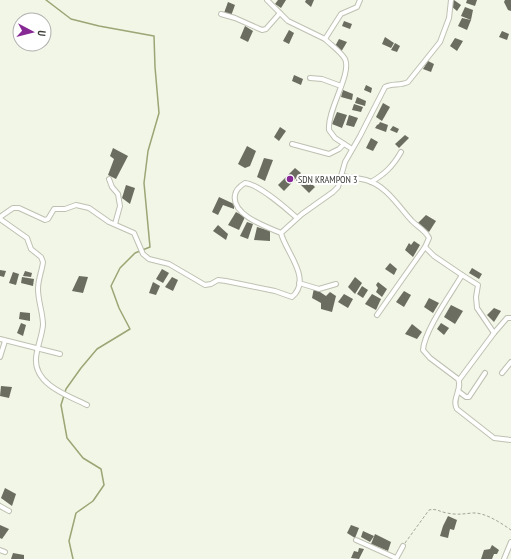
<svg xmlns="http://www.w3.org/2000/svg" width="511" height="559" font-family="'PT Sans Narrow',sans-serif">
<rect width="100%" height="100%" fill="#f2f6e6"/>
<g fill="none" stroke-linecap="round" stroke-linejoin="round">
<!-- stream -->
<path stroke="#9ba575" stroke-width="1.5" d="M46 0 71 19 99 26 154 36 155 67 159 113 148 151 144 183 150 247 135 253 120 268 111 286 119 308 130 329 97 349 81 368 66 389 61 405 67 438 83 458 101 469 104 485 93 501 76 513 69 541 73 559"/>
</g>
<!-- building -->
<g fill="#6a6d60">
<path d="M278 0H286L281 8 275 4Z"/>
<path d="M306 0H314L311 7 305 2Z"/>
<path d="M454 0 461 5 457 11 451 6Z"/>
<path d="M467 0H477L475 6 466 3Z"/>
<path d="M505 0H511V11L508 10 504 2Z"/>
<path d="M228 2 235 5 231 16 224 13Z"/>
<path d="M465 7 473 10 471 20 461 16Z"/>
<path d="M462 18 471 20 467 30 458 26Z"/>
<path d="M344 21 352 24 350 29 342 26Z"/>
<path d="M245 26 253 31 248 42 240 38Z"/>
<path d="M289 30 294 33 289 44 283 41Z"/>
<path d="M502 31 509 34 507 40 499 37Z"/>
<path d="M385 37 394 43 391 48 382 44Z"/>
<path d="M455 38 463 41 457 51 450 46Z"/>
<path d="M339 39 347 42 341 52 334 48Z"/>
<path d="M395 43 400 46 397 52 391 50Z"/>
<path d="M428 61 434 64 431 72 423 69Z"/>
<path d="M294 75 303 79 301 85 292 81Z"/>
<path d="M366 85 372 88 371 93 364 90Z"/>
<path d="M343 90 353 94 352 100 341 97Z"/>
<path d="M357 97 366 101 365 106 355 103Z"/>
<path d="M383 103 390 107 382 121 376 117Z"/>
<path d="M354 104 363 107 361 112 352 110Z"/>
<path d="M337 112 347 115 342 128 332 124Z"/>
<path d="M349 115 358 118 354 127 346 125Z"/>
<path d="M380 122 388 125 386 132 375 128 377 125 379 124Z"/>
<path d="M393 126 399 129 397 133 390 130Z"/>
<path d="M280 127 286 131 279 141 274 137Z"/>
<path d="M405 135 409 138 399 148 395 144Z"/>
<path d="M371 138 378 142 373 151 366 148Z"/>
<path d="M247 146 256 151 250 166 245 168 238 164Z"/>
<path d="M113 148 128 156 116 179 108 175 114 159 110 156Z"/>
<path d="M264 158 273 160 265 181 257 177Z"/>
<path d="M295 168 301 173 284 191 278 185Z"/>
<path d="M302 174 315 187 309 193 296 180Z"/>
<path d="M126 185 135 188 130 204 122 198Z"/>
<path d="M219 197 234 204V209L223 205 218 215 212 212Z"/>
<path d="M236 212 245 217 239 230 228 225Z"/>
<path d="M426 215 436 221 429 232 418 223Z"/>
<path d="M247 222 253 224 248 239 240 236Z"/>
<path d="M218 225 228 234 226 240 213 231Z"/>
<path d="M257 227 270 231V241L254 240Z"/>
<path d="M414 241 420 245 413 257 405 250 409 243 411 245Z"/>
<path d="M390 263 397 269 394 275 385 269Z"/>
<path d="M472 268 482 274 479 279 469 273Z"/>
<path d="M162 269 169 273 163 283 156 279Z"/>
<path d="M0 270 6 271 4 277 0 276Z"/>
<path d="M25 271 32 273 31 277 23 276Z"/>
<path d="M13 272 19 274 16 285 9 283Z"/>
<path d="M79 276 88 277 83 293 72 291Z"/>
<path d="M22 277 34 279 33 286 21 283Z"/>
<path d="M172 277 178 280 173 291 165 287Z"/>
<path d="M355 277 362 283 355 294 348 287Z"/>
<path d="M153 282 160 286 156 295 149 293Z"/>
<path d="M378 282 387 289 382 297 376 292 378 288 376 285Z"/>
<path d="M362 286 368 290 363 298 357 294Z"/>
<path d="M314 288 326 296 330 292 336 296 332 312 321 309V303L312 298Z"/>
<path d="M404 291 411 295 404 307 396 302Z"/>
<path d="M344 294 353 299 348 308 338 302Z"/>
<path d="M372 294 381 299 376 310 365 304Z"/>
<path d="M429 298 439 303 433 313 424 307Z"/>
<path d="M451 305 463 311 455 324 444 317Z"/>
<path d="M494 308 501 311 494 322 487 315Z"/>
<path d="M20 312 30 313V321L19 319Z"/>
<path d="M21 323 26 325 23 336 17 333Z"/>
<path d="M441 323 449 328 444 335 437 329Z"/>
<path d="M412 324 422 332 417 339 405 334Z"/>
<path d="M1 386 12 387 9 398 0 396Z"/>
<path d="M5 488 16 494 12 506 1 498Z"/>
<path d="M448 516 457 520 454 530 450 529 448 538 440 536 443 526Z"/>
<path d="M0 525 9 529 2 539 0 538Z"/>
<path d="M351 525 359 528 355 538 347 533Z"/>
<path d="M363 531 374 536 370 542 361 537Z"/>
<path d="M375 534 391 542 388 551 371 544Z"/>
<path d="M492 545 499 550 497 554H494L492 559H481L484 550 490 549Z"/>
<path d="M359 548 364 549 359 559 351 558 354 551 358 552Z"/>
<path d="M13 553 24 555V559H11Z"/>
</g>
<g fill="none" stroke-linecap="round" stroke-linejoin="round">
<!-- street casing -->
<g stroke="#bec1b2" stroke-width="6">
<g id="street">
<path d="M267 0 288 21 325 39"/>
<path d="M221 14 235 18 262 30 266 29 280 13"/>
<path d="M310 78 322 79 341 86"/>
<path d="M292 144 329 154 339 149 344 144"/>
<path d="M352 149 335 138 329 130C327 110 352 74 345 59 341 52 331 45 325 39L341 14 357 7 360 0"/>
<path d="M341 176C350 177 358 178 366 180 387 186 398 206 412 221 418 227 426 231 429 238L425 247 434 256 462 275C452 292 424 331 423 350L430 358 458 379C463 389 451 399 457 409L494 438 511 440"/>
<path d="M109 179 112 187 118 194 120 206 115 224"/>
<path d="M371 182C385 174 393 166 401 152"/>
<path d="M0 217 13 208H19L45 220 48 219 54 209H65L76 205 89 208 109 222 134 233 143 254 149 259 169 264 205 285 211 284 218 280 226 281 275 291 292 297C313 279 285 251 281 233L302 214 333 192 338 187 345 162 360 136 385 87C392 83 401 86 408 82L440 42 449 18 451 0"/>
<path d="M0 219 27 238 31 249 41 257 43 262C42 271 38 279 38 289 38 301 43 313 43 325 42 336 37 347 36 358 34 385 69 396 87 405"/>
<path d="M281 233C267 227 231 215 235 195 236 189 240 186 245 183 258 184 287 209 297 218"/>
<path d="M462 275 478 285 476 297 477 308 494 333"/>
<path d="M299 283 319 289 336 284"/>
<path d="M377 315 425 247"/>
<path d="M0 339 60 354"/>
<path d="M0 357 5 341"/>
<path d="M502 373 511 362"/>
<path d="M459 380 494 333 507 318H511"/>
<path d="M458 391 466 397H469L485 373"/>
<path d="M0 506 9 511"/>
<path d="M356 540 396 558"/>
<path d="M0 550 5 552"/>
<path d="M396 559 403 546"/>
<path d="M504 559 511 542"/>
</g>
</g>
<!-- path -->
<path stroke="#a2a599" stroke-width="1" stroke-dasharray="3 2" stroke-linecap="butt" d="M405 543 429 510C436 508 440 512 447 513 456 515 463 514 472 513 485 512 501 523 511 530"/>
<!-- street -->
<use href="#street" stroke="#fff" stroke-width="4"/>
</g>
<!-- markers -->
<circle fill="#872994" stroke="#fff" stroke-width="1.5" cx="290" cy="179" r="4"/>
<g text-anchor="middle" stroke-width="4" stroke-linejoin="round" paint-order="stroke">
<!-- poi labels -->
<g font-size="10" fill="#3a3c36" stroke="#fff" text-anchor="start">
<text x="298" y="183">SDN KRAMPON 3</text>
</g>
</g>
<!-- north arrow -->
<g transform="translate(32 32) rotate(97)"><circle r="19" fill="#ffffff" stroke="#b0b1af"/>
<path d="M0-3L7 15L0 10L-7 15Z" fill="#872994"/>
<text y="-6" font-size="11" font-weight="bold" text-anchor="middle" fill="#3a3c36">U</text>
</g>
</svg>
